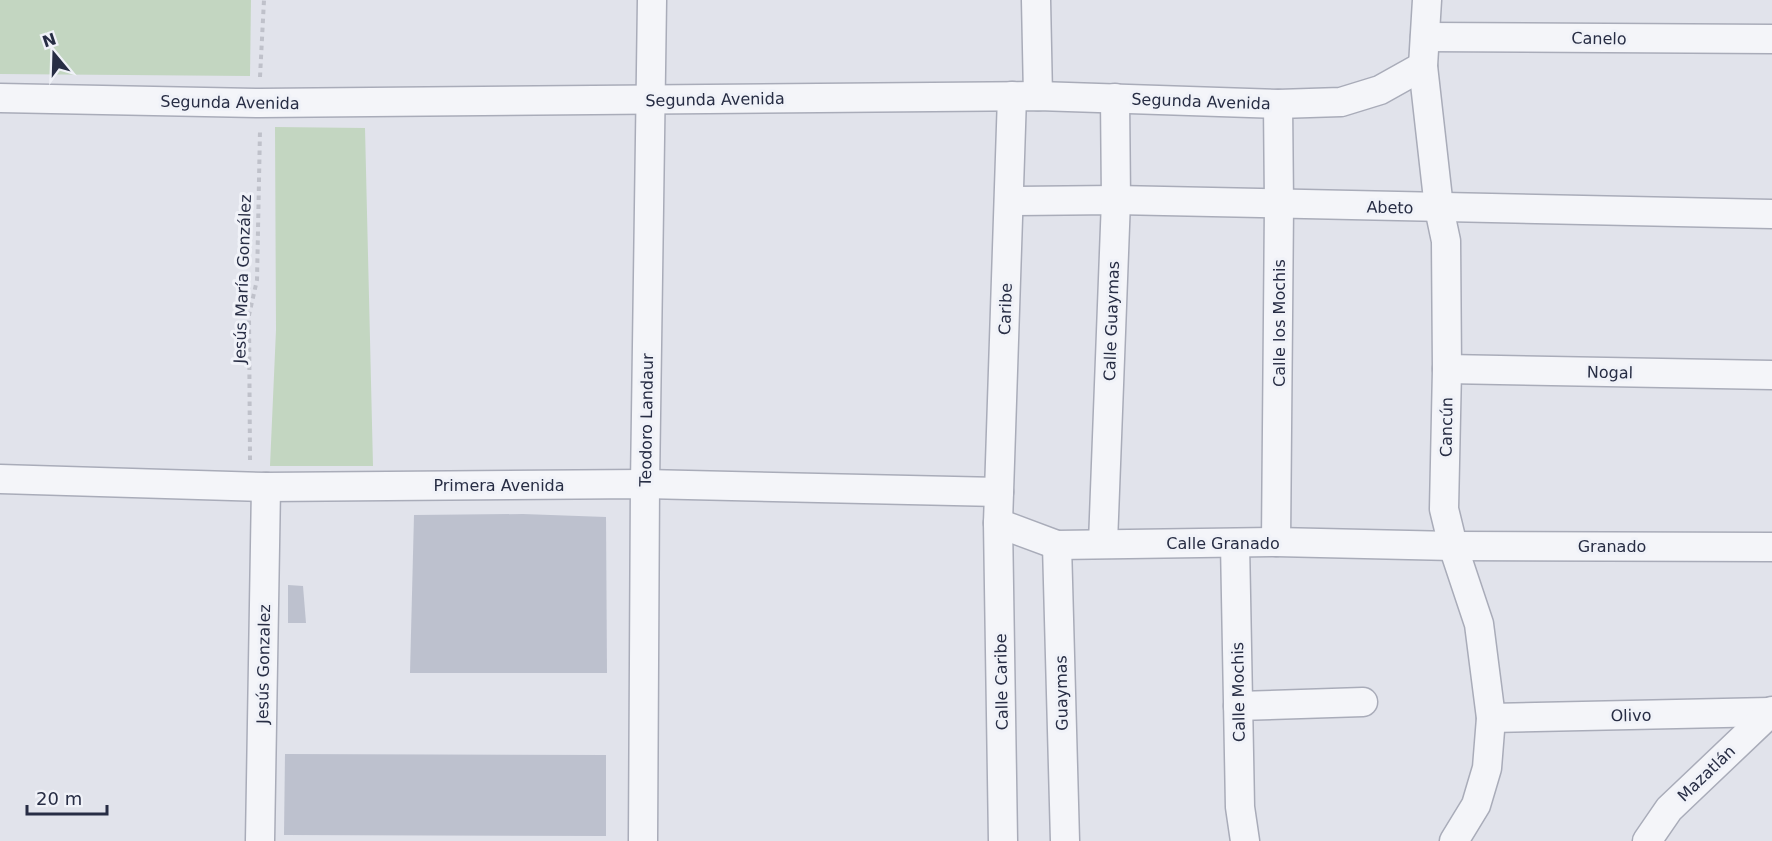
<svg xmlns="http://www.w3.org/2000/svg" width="1772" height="841" font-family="'DejaVu Sans',sans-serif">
<rect width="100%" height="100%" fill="#e1e3eb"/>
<!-- green -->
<g fill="#c3d6c1">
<path d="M0 0H251L250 76 0 74Z"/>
<path d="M275 127 365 128 373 466H270L276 330Z"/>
</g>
<!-- building -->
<g fill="#bdc1ce">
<path d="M523 514 606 517 607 673H410L414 515Z"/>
<path d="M288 585 303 586 306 623H288Z"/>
<path d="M285 754 606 755V836L284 835Z"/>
</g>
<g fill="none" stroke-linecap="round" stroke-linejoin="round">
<!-- street casing -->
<g stroke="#a9acb9" stroke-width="31">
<g id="street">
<path d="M1036 0 1038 96"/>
<path d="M1427 0 1423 66 1439 208 1446 241 1447 369 1444 509 1453 546 1479 624 1491 718 1487 768 1476 805 1454 841"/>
<path d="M1425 37 1772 39"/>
<path d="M0 98 260 103 1038 96 1278 104 1341 102 1380 90 1423 66"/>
<path d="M1009 201 1116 200 1772 214"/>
<path d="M1447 369 1772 375"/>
<path d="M0 479 266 487 645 484 999 492"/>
<path d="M998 523 1057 545 1276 542 1453 546 1772 547"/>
<path d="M1276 542 1279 205 1278 104"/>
<path d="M1103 543 1116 200 1115 98"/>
<path d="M1235 543 1240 807 1245 841"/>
<path d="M1057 545 1065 841"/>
<path d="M1238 706 1363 702"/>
<path d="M1491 718 1770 712"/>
<path d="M260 841 266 487"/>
<path d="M643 841 645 484 652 0"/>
<path d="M1003 841 998 523 1012 96"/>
<path d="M1647 841 1669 809 1772 711"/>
</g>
</g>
<!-- path -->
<g stroke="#bfc1ca" stroke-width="4" stroke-dasharray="4.5 4.5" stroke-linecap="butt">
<path d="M260 77 264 0"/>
<path d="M250 460 249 315 257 280 260 130"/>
</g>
<!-- street -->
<use href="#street" stroke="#f4f5f9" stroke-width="28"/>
</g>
<g text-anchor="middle" stroke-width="6" stroke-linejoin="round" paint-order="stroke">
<!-- street labels -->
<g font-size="16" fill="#272d44" stroke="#f0f2f8">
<text transform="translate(1599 38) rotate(1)" y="6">Canelo</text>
<text transform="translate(715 99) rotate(-1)" y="6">Segunda Avenida</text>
<text transform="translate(1201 101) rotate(2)" y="6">Segunda Avenida</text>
<text transform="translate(230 102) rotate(1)" y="6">Segunda Avenida</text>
<text transform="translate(1390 207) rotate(1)" y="6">Abeto</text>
<text transform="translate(242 279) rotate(-88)" y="6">Jesús María González</text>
<text transform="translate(1005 309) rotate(-88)" y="6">Caribe</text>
<text transform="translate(1111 321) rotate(-88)" y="6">Calle Guaymas</text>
<text transform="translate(1279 323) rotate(-90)" y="6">Calle los Mochis</text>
<text transform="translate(1610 372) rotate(1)" y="6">Nogal</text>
<text transform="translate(646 420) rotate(-89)" y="6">Teodoro Landaur</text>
<text transform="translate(1446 427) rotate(-89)" y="6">Cancún</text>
<text x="499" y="491">Primera Avenida</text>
<text x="1223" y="549">Calle Granado</text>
<text x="1612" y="552">Granado</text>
<text transform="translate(263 664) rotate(-89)" y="6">Jesús Gonzalez</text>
<text transform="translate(1001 682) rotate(-91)" y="6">Calle Caribe</text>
<text transform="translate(1238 692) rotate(-91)" y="6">Calle Mochis</text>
<text transform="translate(1061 693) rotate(-91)" y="6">Guaymas</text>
<text transform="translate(1631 715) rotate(-1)" y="6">Olivo</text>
<text transform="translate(1706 773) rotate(-44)" y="6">Mazatlán</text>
</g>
</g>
<!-- north arrow -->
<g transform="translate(54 54) rotate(341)" stroke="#f0f2f8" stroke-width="4.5" paint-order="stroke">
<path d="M0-4.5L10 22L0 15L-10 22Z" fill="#272d44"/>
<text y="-9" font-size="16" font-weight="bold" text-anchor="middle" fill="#272d44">N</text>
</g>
<!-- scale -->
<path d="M27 805v9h80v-9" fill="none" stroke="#272d44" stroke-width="3"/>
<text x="36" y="805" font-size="18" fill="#272d44" stroke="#f0f2f8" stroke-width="4.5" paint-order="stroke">20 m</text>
</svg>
